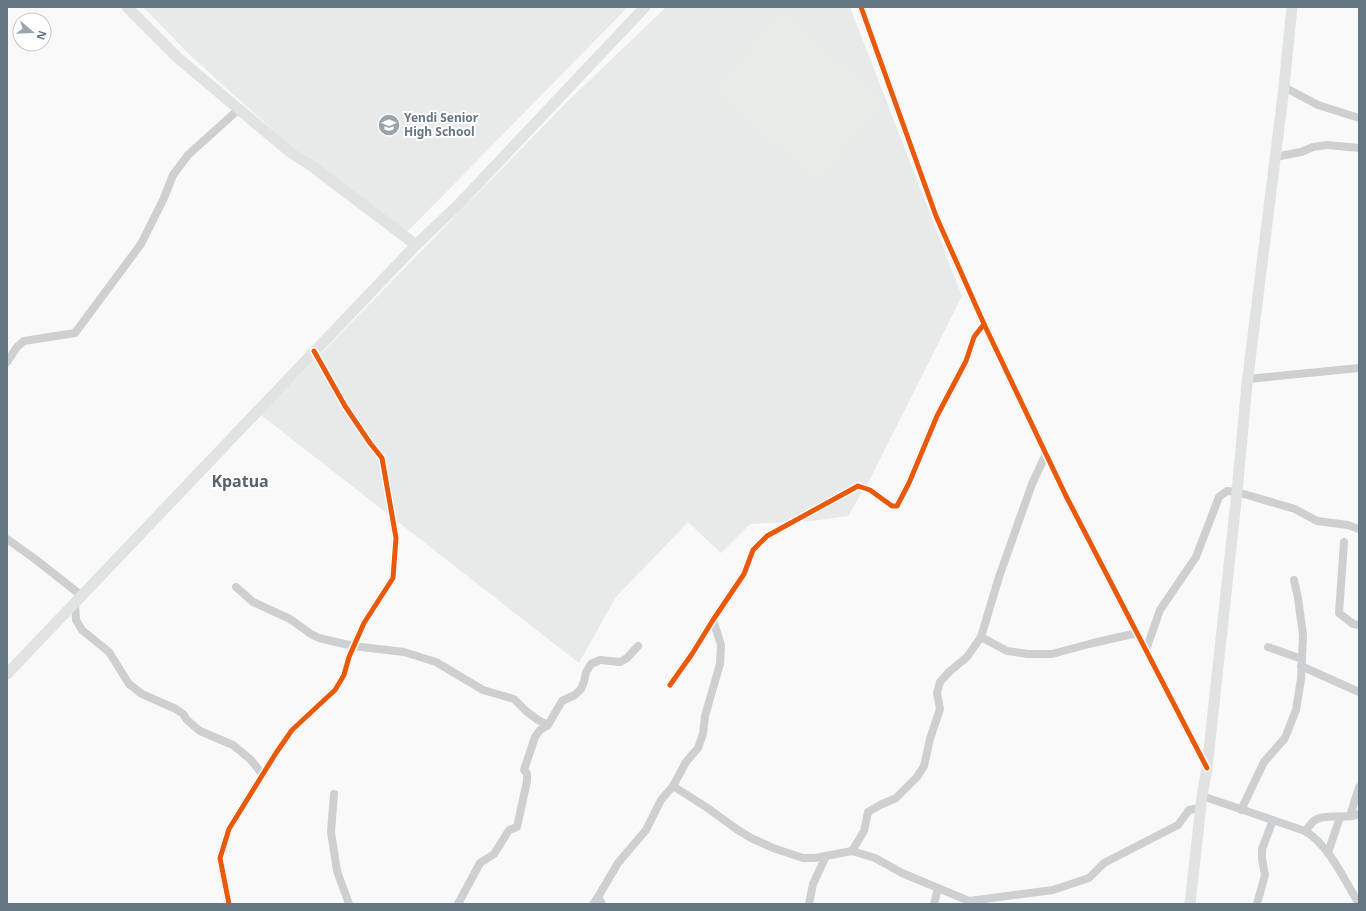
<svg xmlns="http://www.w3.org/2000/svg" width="1366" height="911" font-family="'Noto Sans',sans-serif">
<rect width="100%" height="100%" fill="#f9f9f9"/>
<!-- built -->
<g fill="#e8e9e9">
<path d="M143 7H628L406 233 280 137 190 55Z"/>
<path d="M666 7H850L962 296 870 479 848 516 812 521 750 524 721 553 688 522 616 597 579 663 261 415 566 103Z"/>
</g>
<!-- green -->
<path fill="#e8ebe6" d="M781 13 884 101 817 180 714 92Z"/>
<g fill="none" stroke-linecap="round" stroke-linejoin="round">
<!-- street -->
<g stroke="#cecfd0" stroke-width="8">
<path d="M861 7 936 216 984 324 1066 496 1207 768"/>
<path d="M1284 87 1318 105 1359 118"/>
<path d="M1275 157 1301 152 1313 147 1327 145 1359 148"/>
<path d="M7 362 17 347 24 341 75 333 141 244 164 198 173 175 188 155 239 109"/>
<path d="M1248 379 1359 368"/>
<path d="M7 539 35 559 82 596"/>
<path d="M1344 542 1339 613 1353 624 1359 625"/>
<path d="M236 587 253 602 290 619 311 634 319 638 353 646 404 652 436 662 483 690 514 699 526 711 538 720 548 725"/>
<path d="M75 603 76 620 82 630 109 652 129 684 142 694 176 709 183 714 187 720 200 731 233 745 251 760 263 775"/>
<path d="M981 637 1007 651 1028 654H1052L1093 643 1137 633"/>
<path d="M1268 647 1302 659"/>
<path d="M1146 650 1160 610 1196 557 1219 497 1227 491 1237 492 1295 509 1317 521 1348 525 1359 529"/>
<path d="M1301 666 1359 692"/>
<path d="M670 685 692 654 713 620 744 574 753 550 767 536 858 486 870 490 892 506H897L909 483 937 416 966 361 974 337 984 324"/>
<path d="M673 786 706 807 738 830 751 838 773 848 803 858H815L852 851 875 858 902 873 969 901 972 904"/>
<path d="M334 794 331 832 337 871 349 904"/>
<path d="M1202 796 1305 831C1329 845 1345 881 1359 904"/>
<path d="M1241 810 1264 762 1285 738 1296 710 1301 679 1303 635 1298 598 1294 580"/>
<path d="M1350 816 1359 787"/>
<path d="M1305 831C1309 827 1312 821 1317 819 1330 813 1346 820 1359 814"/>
<path d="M852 851 864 831 868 812 880 805 896 798 917 777 924 766 930 739 940 709 937 693 940 682 949 672 967 657 981 637 999 577 1032 484 1046 454"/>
<path d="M1328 853 1340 817"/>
<path d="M969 901 1053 890 1089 878 1104 863 1178 825 1189 810 1200 808"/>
<path d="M229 904 220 858 229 829 276 753 292 730 335 690 344 675 349 657 364 623 393 578 396 538 382 458 370 443 345 406 314 351"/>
<path d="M458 904 480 863 494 854 509 830 517 827 527 781V774L524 770 535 737 540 730 548 725 562 701 575 695 581 689 584 682 586 672 591 664 600 660 620 662 627 658 638 646"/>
<path d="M593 904 598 897"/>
<path d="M602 904 598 897 618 863 646 830 661 800 673 786 686 762 698 748 703 734 705 716 720 664 721 645 713 620"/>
<path d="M809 904 813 884 826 856"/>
<path d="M934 904 938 888"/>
<path d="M1257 904 1265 875 1262 859V849L1273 820"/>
</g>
<!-- secondary -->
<g stroke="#e1e2e2" stroke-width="11">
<path d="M127 7 179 59 290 152 313 167 416 245"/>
<path d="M7 674 416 245 458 205 645 7"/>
<path d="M1190 904 1202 796 1207 768 1237 492 1247 384 1284 87 1292 7"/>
</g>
<!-- cycleway casing -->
<g stroke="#fff" stroke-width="8">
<g id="cycleway">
<path d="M861 7 936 216 984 324 1066 496 1207 768"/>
<path d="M670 685 692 654 713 620 744 574 753 550 767 536 858 486 870 490 892 506H897L909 483 937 416 966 361 974 337 984 324"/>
<path d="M229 904 220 858 229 829 276 753 292 730 335 690 344 675 349 657 364 623 393 578 396 538 382 458 370 443 345 406 314 351"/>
</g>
</g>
<!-- cycleway -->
<use href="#cycleway" stroke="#e8590c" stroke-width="5"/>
</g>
<!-- icons -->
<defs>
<g id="school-disc" transform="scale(1.15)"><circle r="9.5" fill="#99a4ac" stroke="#fff"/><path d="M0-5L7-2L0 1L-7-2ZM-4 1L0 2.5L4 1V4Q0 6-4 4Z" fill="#fff"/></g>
</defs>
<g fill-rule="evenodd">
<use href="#school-disc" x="389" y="125"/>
</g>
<g text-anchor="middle" stroke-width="4" stroke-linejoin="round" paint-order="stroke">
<!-- poi labels -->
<g font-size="12" font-weight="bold" fill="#657683" stroke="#fff" text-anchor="start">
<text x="404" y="122">Yendi Senior<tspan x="404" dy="14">High School</tspan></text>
</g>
<!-- district labels -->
<g font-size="16" font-weight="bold" fill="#57646e" stroke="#fff">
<text x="240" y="487">Kpatua</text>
</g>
</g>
<!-- border -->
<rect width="1366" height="911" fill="none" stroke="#657683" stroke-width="16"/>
<!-- north arrow -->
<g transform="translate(32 32) rotate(109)"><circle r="19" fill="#ffffff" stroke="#c1c8cd"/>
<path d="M0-3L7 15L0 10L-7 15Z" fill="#99a4ac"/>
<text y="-6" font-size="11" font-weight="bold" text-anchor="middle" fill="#657683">N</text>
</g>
</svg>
